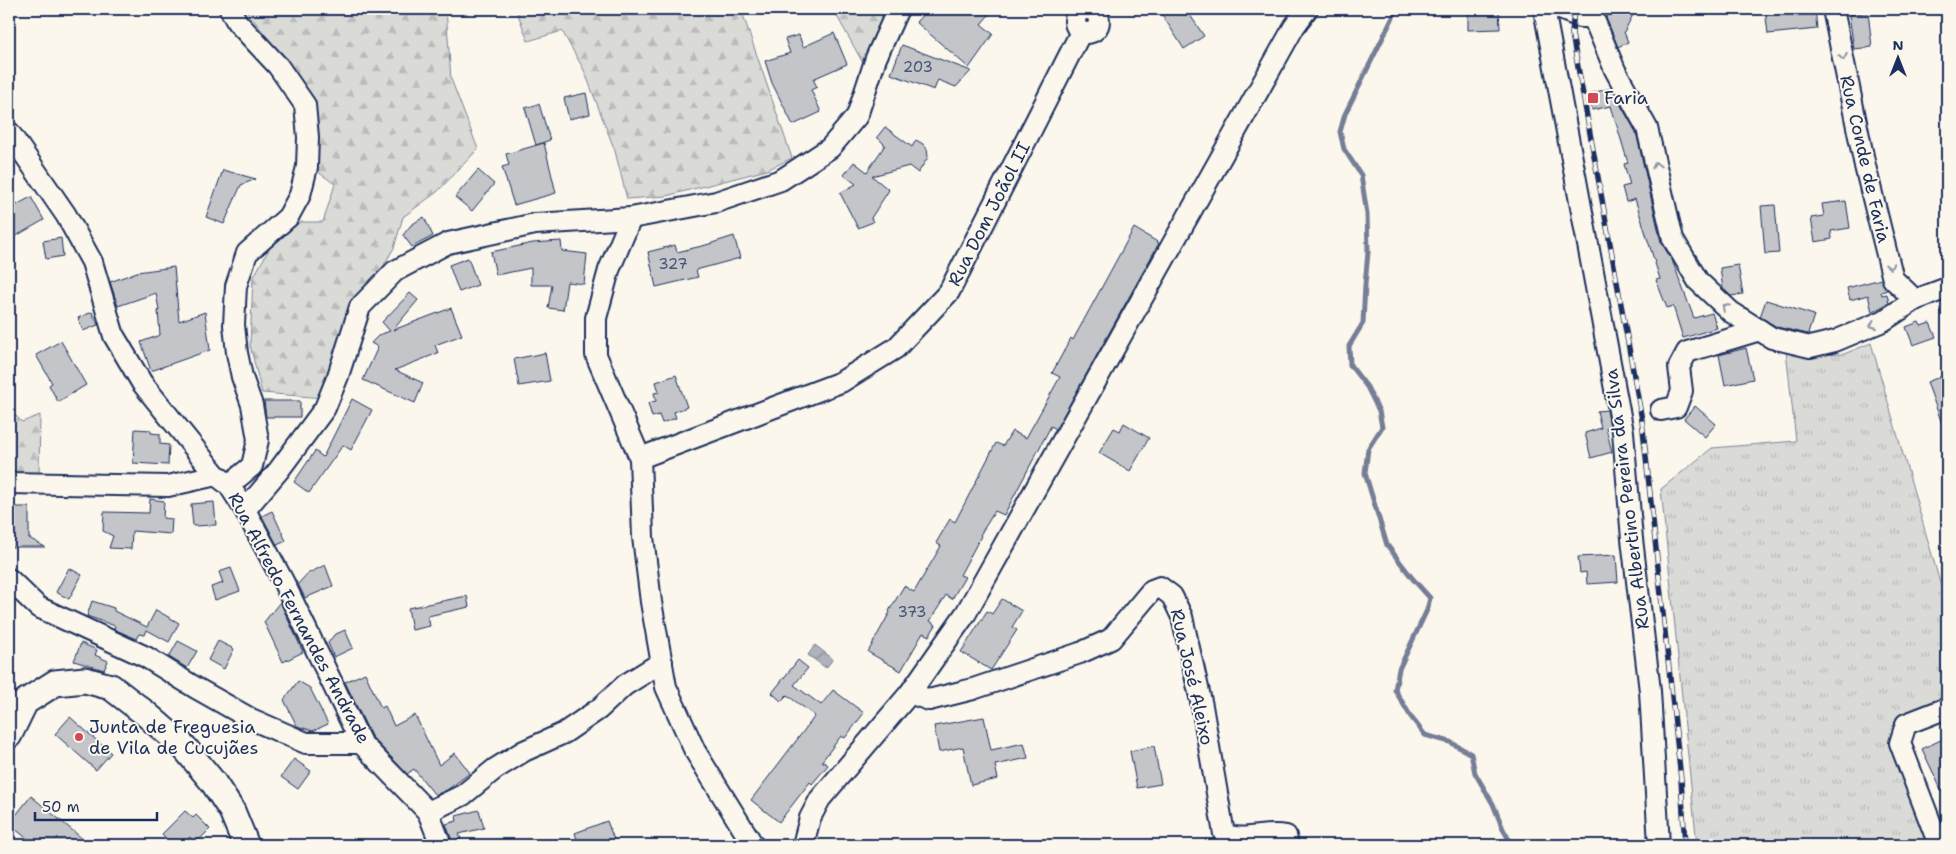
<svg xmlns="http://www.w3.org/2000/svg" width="1956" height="854" font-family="'Shantell Sans',sans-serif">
<defs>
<pattern id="grass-tufts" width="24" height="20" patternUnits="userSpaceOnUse" patternTransform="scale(1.25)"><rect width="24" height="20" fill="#dadad7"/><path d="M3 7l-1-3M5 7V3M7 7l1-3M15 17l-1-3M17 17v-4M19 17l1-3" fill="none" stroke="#babbbb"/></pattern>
<pattern id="forest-firs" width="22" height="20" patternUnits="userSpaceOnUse" patternTransform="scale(1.25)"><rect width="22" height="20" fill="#dadad7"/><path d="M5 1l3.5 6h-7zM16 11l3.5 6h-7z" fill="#babbbb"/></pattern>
<pattern id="water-waves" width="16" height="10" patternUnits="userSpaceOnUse" patternTransform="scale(1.25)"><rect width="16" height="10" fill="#afb3bb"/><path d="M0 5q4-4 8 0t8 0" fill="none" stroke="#8e929b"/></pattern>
</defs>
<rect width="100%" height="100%" fill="#fbf7ec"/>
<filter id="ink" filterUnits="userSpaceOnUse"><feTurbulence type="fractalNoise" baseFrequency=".02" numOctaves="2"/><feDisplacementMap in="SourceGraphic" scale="10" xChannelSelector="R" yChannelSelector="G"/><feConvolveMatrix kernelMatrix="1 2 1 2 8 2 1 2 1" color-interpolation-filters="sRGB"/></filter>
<g filter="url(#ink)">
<!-- grass -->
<path fill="url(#grass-tufts)" stroke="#7a849a" d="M1871 343 1947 607V697L1898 719 1932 845H1697L1661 489 1712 448 1796 441 1786 351 1812 355 1844 354Z"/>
<!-- forest -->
<g fill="url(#forest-firs)" stroke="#7a849a">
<path d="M245 9H446L451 79 478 149 437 192 403 217 394 248 381 270 359 295 324 398 262 393 250 345 253 278 269 249 300 222H323L335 184 318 172 316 114 302 82Z"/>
<path d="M516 9H741L792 158 767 170 666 196 627 199 615 151 584 70 562 31 528 41Z"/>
<path d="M833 9H890L882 18 863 63Z"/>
<path d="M9 409 22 422 40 415 39 473 9 472Z"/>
</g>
<!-- water -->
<path fill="url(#water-waves)" stroke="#747e96" d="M815 645 833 659 826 668 808 655Z"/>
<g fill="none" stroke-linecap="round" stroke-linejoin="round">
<!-- stream -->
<path stroke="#747e96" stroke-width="5" d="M1397 9 1345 114 1340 132 1344 149 1361 175 1367 214 1368 252 1365 285 1363 323 1349 346 1350 365 1367 387 1379 411 1382 427 1368 449 1365 473 1387 545 1413 579 1430 598 1427 610 1399 669 1395 690 1411 717 1425 735 1450 742 1471 754 1475 773 1493 804 1503 829 1512 845"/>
</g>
<!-- building -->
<g fill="#c3c5c9" stroke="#1b2f5e">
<path d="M928 9H994L981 24 993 34 969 68 916 22Z"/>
<path d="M1168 9H1186L1204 36 1184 49 1161 13Z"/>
<path d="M1468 9H1499L1500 29 1468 30Z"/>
<path d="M1613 9H1636L1624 32 1628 42 1618 47 1606 18Z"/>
<path d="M1765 9H1815L1817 29 1768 34Z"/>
<path d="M1868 12 1872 47 1854 49 1849 15Z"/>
<path d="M834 33 847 64 813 79 817 87 811 90 821 112 793 125 772 83 765 61 790 53 785 39 799 35 803 47Z"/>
<path d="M902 45 971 71 956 87 938 80 934 90 891 74Z"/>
<path d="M1611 88 1636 132 1661 242 1672 260 1694 318 1712 313 1717 328 1683 338 1673 306 1667 308 1656 280 1660 279 1635 199 1626 202 1622 187 1630 185 1624 164 1628 163 1611 106 1592 110 1589 94Z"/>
<path d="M586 93 590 114 569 119 564 98Z"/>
<path d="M539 104 550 140 536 145 525 108Z"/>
<path d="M885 127 912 147 916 140 923 144 927 149 928 157 918 173 909 166 872 176 889 190 871 218 873 222 858 228 840 193 856 184 844 175 854 162 867 172 885 145 877 137Z"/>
<path d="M544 143 556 193 514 205 502 167 509 165 506 154Z"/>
<path d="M223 170 256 179 241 185 224 224 206 217Z"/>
<path d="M478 170 494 184 472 211 455 197Z"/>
<path d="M31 197 44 220 9 240V209Z"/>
<path d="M1846 201 1850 228 1831 231 1832 239 1815 242 1811 218 1824 216 1822 204Z"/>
<path d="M1775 205 1779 253 1765 254 1761 206Z"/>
<path d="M424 217 433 236 412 247 403 235 411 225Z"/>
<path d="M1134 228 1159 243 1056 429 1051 426 1004 515 995 511 980 535 981 536 960 575 965 577 952 599 946 595 930 621 936 625 929 636 923 633 901 671 868 652 890 612 889 611 904 586 914 592 941 546 936 543 950 519 955 522 996 443 1003 446 1012 431 1026 438 1060 377 1052 373 1071 338 1073 340Z"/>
<path d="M734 236 740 258 696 270 698 277 656 287 648 252 675 245 677 252 706 245Z"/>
<path d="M61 238 63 256 46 259 43 241Z"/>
<path d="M561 241 562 251 587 254 584 284 567 282 563 310 548 308 552 285H531V268L496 275 491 252 533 243Z"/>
<path d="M468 258 478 285 459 292 449 265Z"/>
<path d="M1738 265 1743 294 1731 296 1723 289 1720 268Z"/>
<path d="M174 267 179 321 205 312 210 350 151 371 141 342 160 335 158 311 159 310 156 293 118 306 110 282 137 272Z"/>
<path d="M1881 279 1887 290 1881 292 1882 295 1887 294 1889 303 1872 312 1868 295 1850 300 1847 288Z"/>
<path d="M410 293 418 300 393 330 451 308 462 335 435 345 438 353 395 370 423 383 415 403 363 380 378 347 371 343 379 335 390 331 382 322Z"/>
<path d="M1766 300 1814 315 1808 334 1777 327 1760 317Z"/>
<path d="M92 312 98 325 83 331 78 318Z"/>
<path d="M1919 322 1921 326 1930 323 1936 337 1913 345 1906 327Z"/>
<path d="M61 341 86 385 58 402 49 385 52 383 36 355Z"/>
<path d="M1746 348 1753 379 1725 385 1719 355Z"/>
<path d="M545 353 550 381 519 386 514 359Z"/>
<path d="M1947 374V432H1945L1927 382Z"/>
<path d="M676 375 687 407 674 412 676 418 662 423 659 415 652 417 648 403 656 401 654 393 659 392 656 382Z"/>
<path d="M352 399 372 410 351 450 343 445 309 493 294 482 315 451 323 457Z"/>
<path d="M264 401H300V417H266Z"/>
<path d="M1695 406 1716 424 1705 437 1684 419Z"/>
<path d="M1607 410 1610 427 1606 428 1612 452 1591 458 1585 433 1601 428 1597 411Z"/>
<path d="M1124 423 1149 438 1130 471 1099 453 1114 428 1120 431Z"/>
<path d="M135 429 151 430V433L160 434V444L169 445 168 465 133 463Z"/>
<path d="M150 499 164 501 163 518 172 519 171 534 132 531 131 549 109 548 113 536 103 531 104 512 149 513Z"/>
<path d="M214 502 216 525 193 526 191 504Z"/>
<path d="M9 507H29V538L45 547H9Z"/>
<path d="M272 511 286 541 277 545 262 516Z"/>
<path d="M1616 555 1618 582 1587 584 1586 572 1580 573 1578 557Z"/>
<path d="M325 565 333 586 305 598 298 584 307 574Z"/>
<path d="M69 568 82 575 69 599 56 592Z"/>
<path d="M231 568 240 591 215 600 211 587 223 583 219 572Z"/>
<path d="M467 596 469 607 428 616 430 626 412 630 408 608Z"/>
<path d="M1002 599 1022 611 1012 627 1017 630 991 670 961 652 987 611 992 614Z"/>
<path d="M92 601 114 608V611L147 627 156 610 179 623 169 642 147 630 145 635 139 634 136 639 114 629 115 626 87 616Z"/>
<path d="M280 602 303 652 283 662 264 622Z"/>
<path d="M345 630 353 648 334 657 328 643 334 635Z"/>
<path d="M178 641 197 651 187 668 169 657Z"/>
<path d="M218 641 234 649 224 669 208 660Z"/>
<path d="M81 643 97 650 95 655 108 661 104 670 74 661Z"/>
<path d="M798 660 808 668 794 685 821 705 833 690 864 713 845 738 841 736 822 761 828 765 812 784 810 782 779 822 751 800 815 716 787 695 781 701 772 693Z"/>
<path d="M365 673 381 708 385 706 394 726 415 715 439 765 455 753 470 773 447 790 435 795 414 769 407 774 371 736 345 682Z"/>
<path d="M298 681 310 688 328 724 313 731 297 726 284 700Z"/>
<path d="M70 717 111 753 96 770 55 734Z"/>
<path d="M984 717 991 750 1024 743 1028 758 995 765 998 779 971 785 963 747 939 752 934 726Z"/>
<path d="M1947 737V802L1922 749Z"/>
<path d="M1154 746 1161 784 1137 788 1130 751Z"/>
<path d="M294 759 311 771 298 789 281 777Z"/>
<path d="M31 796 90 845H35L9 824Z"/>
<path d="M479 810 484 828 459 834 461 839 452 841 446 824 457 821 456 816Z"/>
<path d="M185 811 193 818 196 815 210 829 196 843 190 837 181 845H173L162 834Z"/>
<path d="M607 821 616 845H579L575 833Z"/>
</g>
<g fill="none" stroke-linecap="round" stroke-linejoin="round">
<!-- minor casing -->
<g stroke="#1b2f5e" stroke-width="24">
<g id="minor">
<path d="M1544 9 1623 432 1632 539 1650 691 1659 845"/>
<path d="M1560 9 1580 17H1593"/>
<path d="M1833 9 1865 166 1893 279 1915 300"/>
<circle cx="1087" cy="21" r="12"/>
<path d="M1593 17 1615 70 1647 128 1673 239 1698 281 1731 312 1772 338 1810 347 1835 341 1883 321 1915 300 1947 288"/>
<path d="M9 132 66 215 92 262 114 336 142 383 216 475 229 485 245 510 284 583 361 743 428 812 441 845"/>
<path d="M631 218 609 270 596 318V355L640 458 643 537 651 602 666 687 695 751 753 845"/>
<path d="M1661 410 1676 407 1682 391 1679 367 1687 352 1760 330"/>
<path d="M640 458 841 382 896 348 949 292 1081 32"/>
<path d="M9 483 168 486 216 475"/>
<path d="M229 485 252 466 258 440 252 405 242 377 237 353 234 325 236 286 247 253 288 217 300 195 307 167 308 137 305 105 278 66 237 22 230 9"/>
<path d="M245 510 279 470 325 408 338 376 360 307 395 271 448 243 535 224 631 218 716 202 781 180 830 148 857 116 876 58 898 9"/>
<path d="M9 579 38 607 146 657 196 688 251 719 306 743H361"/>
<path d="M910 693 929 700 973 689 1080 653 1111 639 1152 590 1160 587 1172 596 1182 617 1202 706 1224 834C1243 843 1265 831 1286 836L1288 845"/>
<path d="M428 812 463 795 495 769 524 751 564 733 599 709 625 685 662 662"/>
<path d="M803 845 810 818 820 799 910 693 966 613 1294 27 1307 9"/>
<path d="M1939 845 1900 743 1906 724 1947 708"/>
</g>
</g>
<!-- major casing -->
<g stroke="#1b2f5e" stroke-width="29">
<path id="major" d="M9 735 25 702 55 683 85 680 111 687 146 714 184 747 213 782 232 811 246 845"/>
</g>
<!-- minor -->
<use href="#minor" stroke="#fbf7ec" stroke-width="20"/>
<!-- major -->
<use href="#major" stroke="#fbf7ec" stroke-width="25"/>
<!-- rail casing -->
<g stroke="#1b2f5e" stroke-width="5.5">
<path id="rail" d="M1574 9 1572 34 1642 420 1681 779 1685 845"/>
</g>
<!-- rail -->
<use href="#rail" stroke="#fbf7ec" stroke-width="4" stroke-dasharray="11" stroke-linecap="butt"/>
</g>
<!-- one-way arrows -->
<defs><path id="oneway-chevron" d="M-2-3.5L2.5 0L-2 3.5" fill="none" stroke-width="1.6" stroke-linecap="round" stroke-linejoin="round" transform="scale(1.25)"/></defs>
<g stroke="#8b93a5">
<use href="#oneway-chevron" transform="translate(1843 57) rotate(79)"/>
<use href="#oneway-chevron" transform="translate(1656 165) rotate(-103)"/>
<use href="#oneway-chevron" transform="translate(1890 266) rotate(77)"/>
<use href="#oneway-chevron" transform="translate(1725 307) rotate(-137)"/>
<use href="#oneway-chevron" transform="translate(1873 325) rotate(156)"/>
</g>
</g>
<!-- markers -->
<g fill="#d1495b" stroke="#fbf7ec" stroke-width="2">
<rect x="1587" y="92" width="12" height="12" rx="2.5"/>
<circle cx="79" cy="737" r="5"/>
</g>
<g text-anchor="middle" stroke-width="4" stroke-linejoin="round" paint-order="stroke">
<!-- number labels -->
<g font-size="15" fill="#455479">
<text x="918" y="72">203</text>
<text x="673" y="269">327</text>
<text x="912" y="617">373</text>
</g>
<!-- poi labels -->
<g font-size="18" fill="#1b2f5e" stroke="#fbf7ec" text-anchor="start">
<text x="1604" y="104">Faria</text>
<text x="89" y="733">Junta de Freguesia<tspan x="89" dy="21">de Vila de Cucujães</tspan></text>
</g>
<!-- street labels -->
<g font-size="18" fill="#1b2f5e" stroke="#fbf7ec">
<text transform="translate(1865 159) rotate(77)" y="6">Rua Conde de Faria</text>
<text transform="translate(989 214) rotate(-63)" y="6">Rua Dom Joãol II</text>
<text transform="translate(1627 499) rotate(-97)" y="6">Rua Albertino Pereira da Silva</text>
<text transform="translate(299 618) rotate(62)" y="6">Rua Alfredo Fernandes Andrade</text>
<text transform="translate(1192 677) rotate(77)" y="6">Rua José Aleixo</text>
</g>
</g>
<!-- margin -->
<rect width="1956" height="854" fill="none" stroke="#fbf7ec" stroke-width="30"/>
<rect x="15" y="15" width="1926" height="824" fill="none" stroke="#1b2f5e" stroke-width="2" filter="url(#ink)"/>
<!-- north arrow -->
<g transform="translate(1898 58)" stroke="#fbf7ec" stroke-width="4" paint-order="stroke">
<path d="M0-4L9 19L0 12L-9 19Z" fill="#1b2f5e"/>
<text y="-8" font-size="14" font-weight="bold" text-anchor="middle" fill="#1b2f5e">N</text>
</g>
<!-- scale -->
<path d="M35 812v8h122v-8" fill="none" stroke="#1b2f5e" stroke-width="2.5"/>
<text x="42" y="812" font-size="15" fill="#1b2f5e" stroke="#fbf7ec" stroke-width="4" paint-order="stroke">50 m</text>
</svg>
